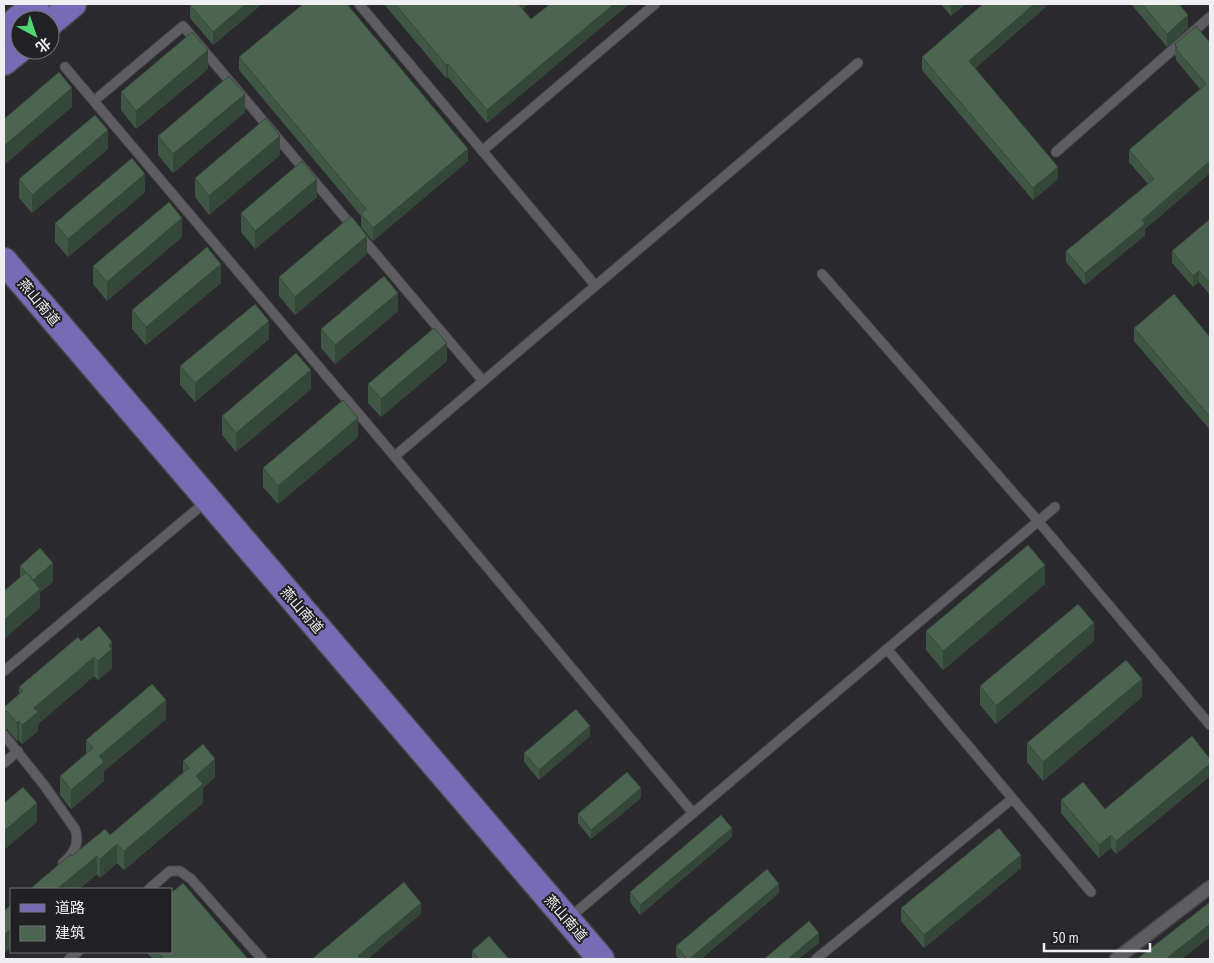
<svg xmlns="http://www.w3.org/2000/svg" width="1214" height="963" font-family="'PT Sans Narrow','Noto Sans SC',sans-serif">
<rect width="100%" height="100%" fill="#2a2a2e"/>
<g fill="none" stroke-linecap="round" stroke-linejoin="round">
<!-- service casing -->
<g stroke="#48484b" stroke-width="11">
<g id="service">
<path d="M359 4 595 285"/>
<path d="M65 67 374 432 693 813"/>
<path d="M94 101 183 26 483 381"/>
<path d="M482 151 655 4"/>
<path d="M1056 152 1210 17"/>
<path d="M822 274 1038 521 1210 725"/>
<path d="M395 456 858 63"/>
<path d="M887 649 1091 892"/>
<path d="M4 671 196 510"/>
<path d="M4 735 44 785 75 829C80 843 74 854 63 863"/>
<path d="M4 763 18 751"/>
<path d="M149 889 170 871H180L191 879 262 959"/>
<path d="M568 919 1055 507"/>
<path d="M69 959 78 952"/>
<path d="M816 959 1012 799"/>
</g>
</g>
<!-- pedestrian casing -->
<g stroke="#48484b" stroke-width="15">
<path id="pedestrian" d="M1116 959 1210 887"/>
</g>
<!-- primary casing -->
<g stroke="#48484b" stroke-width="29">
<g id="primary">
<path d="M50 23 73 4"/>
<path d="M4 31 36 4"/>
<path d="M4 62 20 49"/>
<path d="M4 261 601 959"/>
</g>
</g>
<!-- service -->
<use href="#service" stroke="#5e5e62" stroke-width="9"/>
<!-- pedestrian -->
<use href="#pedestrian" stroke="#5e5e62" stroke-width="12"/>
<!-- primary -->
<use href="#primary" stroke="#786bb5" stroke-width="26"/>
</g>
<!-- wall -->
<g fill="#415745">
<path d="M262 4 213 45 190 18V5Z"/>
<path d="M384 4H529L522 9 531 19 550 4H629L487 123 448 77 446 78Z"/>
<path d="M941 4H966L951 16Z"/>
<path d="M983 4H1049L975 68 1058 179 1033 200 922 70V57Z"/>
<path d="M1131 4H1179L1188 28 1167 47Z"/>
<path d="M1210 43V173L1145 229V235L1085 285 1066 262V251L1148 184 1129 162V150L1200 89 1176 60V57L1175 56V44Z"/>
<path d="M239 57 468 161 373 241 361 227V216L239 70Z"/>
<path d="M208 69 136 129 121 110V92Z"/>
<path d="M245 112 173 173 158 155V136Z"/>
<path d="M108 149 32 213 19 198V179Z"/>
<path d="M280 155 209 215 195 197V178Z"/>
<path d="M145 192 68 257 55 242V223Z"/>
<path d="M317 197 255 249 241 232V213Z"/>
<path d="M1210 219V295L1199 282 1193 287 1172 263V251Z"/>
<path d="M182 237 107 301 93 284V266Z"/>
<path d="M367 254 295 315 279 296V277Z"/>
<path d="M221 283 146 345 132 329V310Z"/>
<path d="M398 311 335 364 321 348V329Z"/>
<path d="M1134 328 1210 337V430L1134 341Z"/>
<path d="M269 339 195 402 180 385V366Z"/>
<path d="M447 361 381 417 368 403V384Z"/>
<path d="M311 389 236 452 222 435V416Z"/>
<path d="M358 437 278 504 263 487V468Z"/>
<path d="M20 566 53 582 40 592V608L20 577Z"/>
<path d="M1045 584 943 670 926 650V631Z"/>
<path d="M81 641 112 642V668L98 680 94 676 38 724V731L22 744 19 740 17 741 7 729 5 730V747L4 748V707L19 694V687Z"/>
<path d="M1094 641 996 724 980 705V686Z"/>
<path d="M1142 697 1043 781 1027 762V743Z"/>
<path d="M166 719 104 771V781L71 809 60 795V776L86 754V740Z"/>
<path d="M590 736 539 780 524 762V753Z"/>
<path d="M1210 759V776L1116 854 1111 848 1099 858 1061 813V800L1105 809Z"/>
<path d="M183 761 215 777 203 788V803L124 870 117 863 100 878 97 874 79 889H30L72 856 110 835 183 772Z"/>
<path d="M641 798 591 839 578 823V814Z"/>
<path d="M732 837 640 915 630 902V892Z"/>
<path d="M1021 868 924 948 901 921V908Z"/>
<path d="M779 893 701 959H679L676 956V946Z"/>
<path d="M472 951 509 959H472Z"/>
<path d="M146 952H171L248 959H153Z"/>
</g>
<!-- shaded-wall -->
<g fill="#354738">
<path d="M246 4H262L213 45V32Z"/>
<path d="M516 4H529L516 15Z"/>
<path d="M614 4H629L487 123V110Z"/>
<path d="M951 4H966L951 16Z"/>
<path d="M1034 4H1049L969 74V61Z"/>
<path d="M1188 15V28L1167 47V34Z"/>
<path d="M208 50V69L136 129V111Z"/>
<path d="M448 64V77L446 78V65Z"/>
<path d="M72 88V107L4 165V146Z"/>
<path d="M245 94V112L173 173V154Z"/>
<path d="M108 130V149L32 213V195Z"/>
<path d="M280 136V155L209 215V196Z"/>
<path d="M468 149V161L373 241V228Z"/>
<path d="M1210 161V173L1145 229V235L1085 285V273L1142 220Z"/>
<path d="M1058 167V179L1033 200V188Z"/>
<path d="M145 174V192L68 257V239Z"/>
<path d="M317 179V197L255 249V231Z"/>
<path d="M182 218V237L107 301V282Z"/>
<path d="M367 236V254L295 315V297Z"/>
<path d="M221 264V283L146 345V327Z"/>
<path d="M1199 271V282L1193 287V276Z"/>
<path d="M398 293V311L335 364V345Z"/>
<path d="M269 321V339L195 402V383Z"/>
<path d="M447 343V361L381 417V399Z"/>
<path d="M311 370V389L236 452V433Z"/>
<path d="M358 418V437L278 504V486Z"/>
<path d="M53 563V582L40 592V608L4 639V620L33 580Z"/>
<path d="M1045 565V584L943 670V651Z"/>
<path d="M1094 623V641L996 724V706Z"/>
<path d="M112 642V668L98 680V661L109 645Z"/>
<path d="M94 657V676L38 724V731L22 744V725L34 708Z"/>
<path d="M1142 679V697L1043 781V762Z"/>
<path d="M166 700V719L104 771V781L71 809V790L99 756Z"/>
<path d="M19 721V740L17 741V723Z"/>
<path d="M590 726V736L539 780V770Z"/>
<path d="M5 728V747L4 748V729Z"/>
<path d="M215 759V777L203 788V803L124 870V851L196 776Z"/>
<path d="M1210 764V776L1116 854V841Z"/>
<path d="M641 788V798L591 839V830Z"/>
<path d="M37 803V822L4 850V831Z"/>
<path d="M732 828V837L640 915V905Z"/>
<path d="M1111 835V848L1099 858V845Z"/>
<path d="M117 844V863L100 878V859Z"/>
<path d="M1021 855V868L924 948V935Z"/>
<path d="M97 856V874L79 889H57Z"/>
<path d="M779 884V893L701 959H689Z"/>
<path d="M421 903V914L368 959H358V956Z"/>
<path d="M1210 924V937L1182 959H1166Z"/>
<path d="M11 929V947L4 954V935Z"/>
<path d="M819 933V943L799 959H788Z"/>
</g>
<!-- building -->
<g fill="#4c6550" stroke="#354738">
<path d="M191 4H246L213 32 190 5Z"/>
<path d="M303 4H347L468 149 373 228 361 214 366 209 239 57Z"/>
<path d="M395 4H518L531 19 550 4H614L487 110 448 64 446 65Z"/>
<path d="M983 4H1034L969 61 1058 167 1033 188 922 57Z"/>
<path d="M1142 4H1179L1188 15 1167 34Z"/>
<path d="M1196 26 1210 43V161L1142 220 1145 224 1085 273 1066 251 1154 179 1129 150 1206 84 1176 49 1177 47 1175 44Z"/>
<path d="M192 32 208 50 136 111 121 92Z"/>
<path d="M59 72 72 88 4 146V119Z"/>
<path d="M229 76 245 94 173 154 158 136Z"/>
<path d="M95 115 108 130 32 195 19 179Z"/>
<path d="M266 118 280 136 209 196 195 178Z"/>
<path d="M132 158 145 174 68 239 55 223Z"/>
<path d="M302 161 317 179 255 231 241 213Z"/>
<path d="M169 202 182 218 107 282 93 266Z"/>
<path d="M351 216 367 236 295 297 279 277Z"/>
<path d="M1210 219V284L1199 271 1193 276 1172 251Z"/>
<path d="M207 247 221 264 146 327 132 310Z"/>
<path d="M384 276 398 293 335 345 321 329Z"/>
<path d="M1174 294 1210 337V417L1134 328Z"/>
<path d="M255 304 269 321 195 383 180 366Z"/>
<path d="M434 328 447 343 381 399 368 384Z"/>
<path d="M296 353 311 370 236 433 222 416Z"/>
<path d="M343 400 358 418 278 486 263 468Z"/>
<path d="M1028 545 1045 565 943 651 926 631Z"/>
<path d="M40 548 53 563 33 580 20 566Z"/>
<path d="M26 572 40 589 4 620V591Z"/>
<path d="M1078 604 1094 623 996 706 980 686Z"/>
<path d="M99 626 112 642 109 645 112 649 98 661 94 657 34 708 38 712 22 725 19 721 17 723 7 711H4V707L23 691 19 687 78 637 81 641Z"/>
<path d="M1126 660 1142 679 1043 762 1027 743Z"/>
<path d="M152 684 166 700 99 756 104 762 71 790 60 776 93 748 86 740Z"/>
<path d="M576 709 590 726 539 770 524 753Z"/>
<path d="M1192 736 1210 759V764L1116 841 1111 835 1099 845 1061 800 1083 782 1105 809Z"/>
<path d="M203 744 215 759 196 776 203 784 124 851 117 844 100 859 97 856 57 889H30L71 854 72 856 105 829 110 835 189 768 183 761Z"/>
<path d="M627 772 641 788 591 830 578 814Z"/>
<path d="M23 787 37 803 4 831V803Z"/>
<path d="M721 815 732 828 640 905 630 892Z"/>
<path d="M999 828 1021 855 924 935 901 908Z"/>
<path d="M767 869 779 884 689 959H687L676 946Z"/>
<path d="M404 882 421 903 358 956 360 959H312Z"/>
<path d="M183 883 248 959H164L157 952H171V893Z"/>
<path d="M1210 902V924L1166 959H1137Z"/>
<path d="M11 905V929L4 935V911Z"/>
<path d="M809 921 819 933 788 959H764Z"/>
<path d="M489 936 509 959H479L472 951Z"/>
</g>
<g text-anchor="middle" stroke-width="4" stroke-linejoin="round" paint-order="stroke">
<!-- street labels -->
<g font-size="14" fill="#efeff1" stroke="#212124">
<text transform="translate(39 302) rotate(50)" y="5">燕山南道</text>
<text transform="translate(302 610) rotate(49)" y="5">燕山南道</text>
<text transform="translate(566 918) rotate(49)" y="5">燕山南道</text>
</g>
</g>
<!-- border -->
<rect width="1214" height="963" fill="none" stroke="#efeff1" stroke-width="10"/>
<!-- legend -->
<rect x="10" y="888" width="162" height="65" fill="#212124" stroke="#737376"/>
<rect x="20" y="904" width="25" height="8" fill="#786bb5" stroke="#737376"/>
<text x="55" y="913" font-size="15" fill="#efeff1">道路</text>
<rect x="20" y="926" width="25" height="15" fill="#4c6550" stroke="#737376"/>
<text x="55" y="938" font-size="15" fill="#efeff1">建筑</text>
<!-- north arrow -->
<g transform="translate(35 35) rotate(140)"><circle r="24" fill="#212124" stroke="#737376"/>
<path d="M0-4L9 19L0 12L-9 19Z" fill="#51d674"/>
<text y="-8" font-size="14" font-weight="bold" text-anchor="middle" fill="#efeff1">北</text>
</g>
<!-- scale -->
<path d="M1044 943v8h106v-8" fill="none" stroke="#efeff1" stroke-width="2.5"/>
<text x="1052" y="943" font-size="15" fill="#efeff1" stroke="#212124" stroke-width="4" paint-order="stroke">50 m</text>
</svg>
